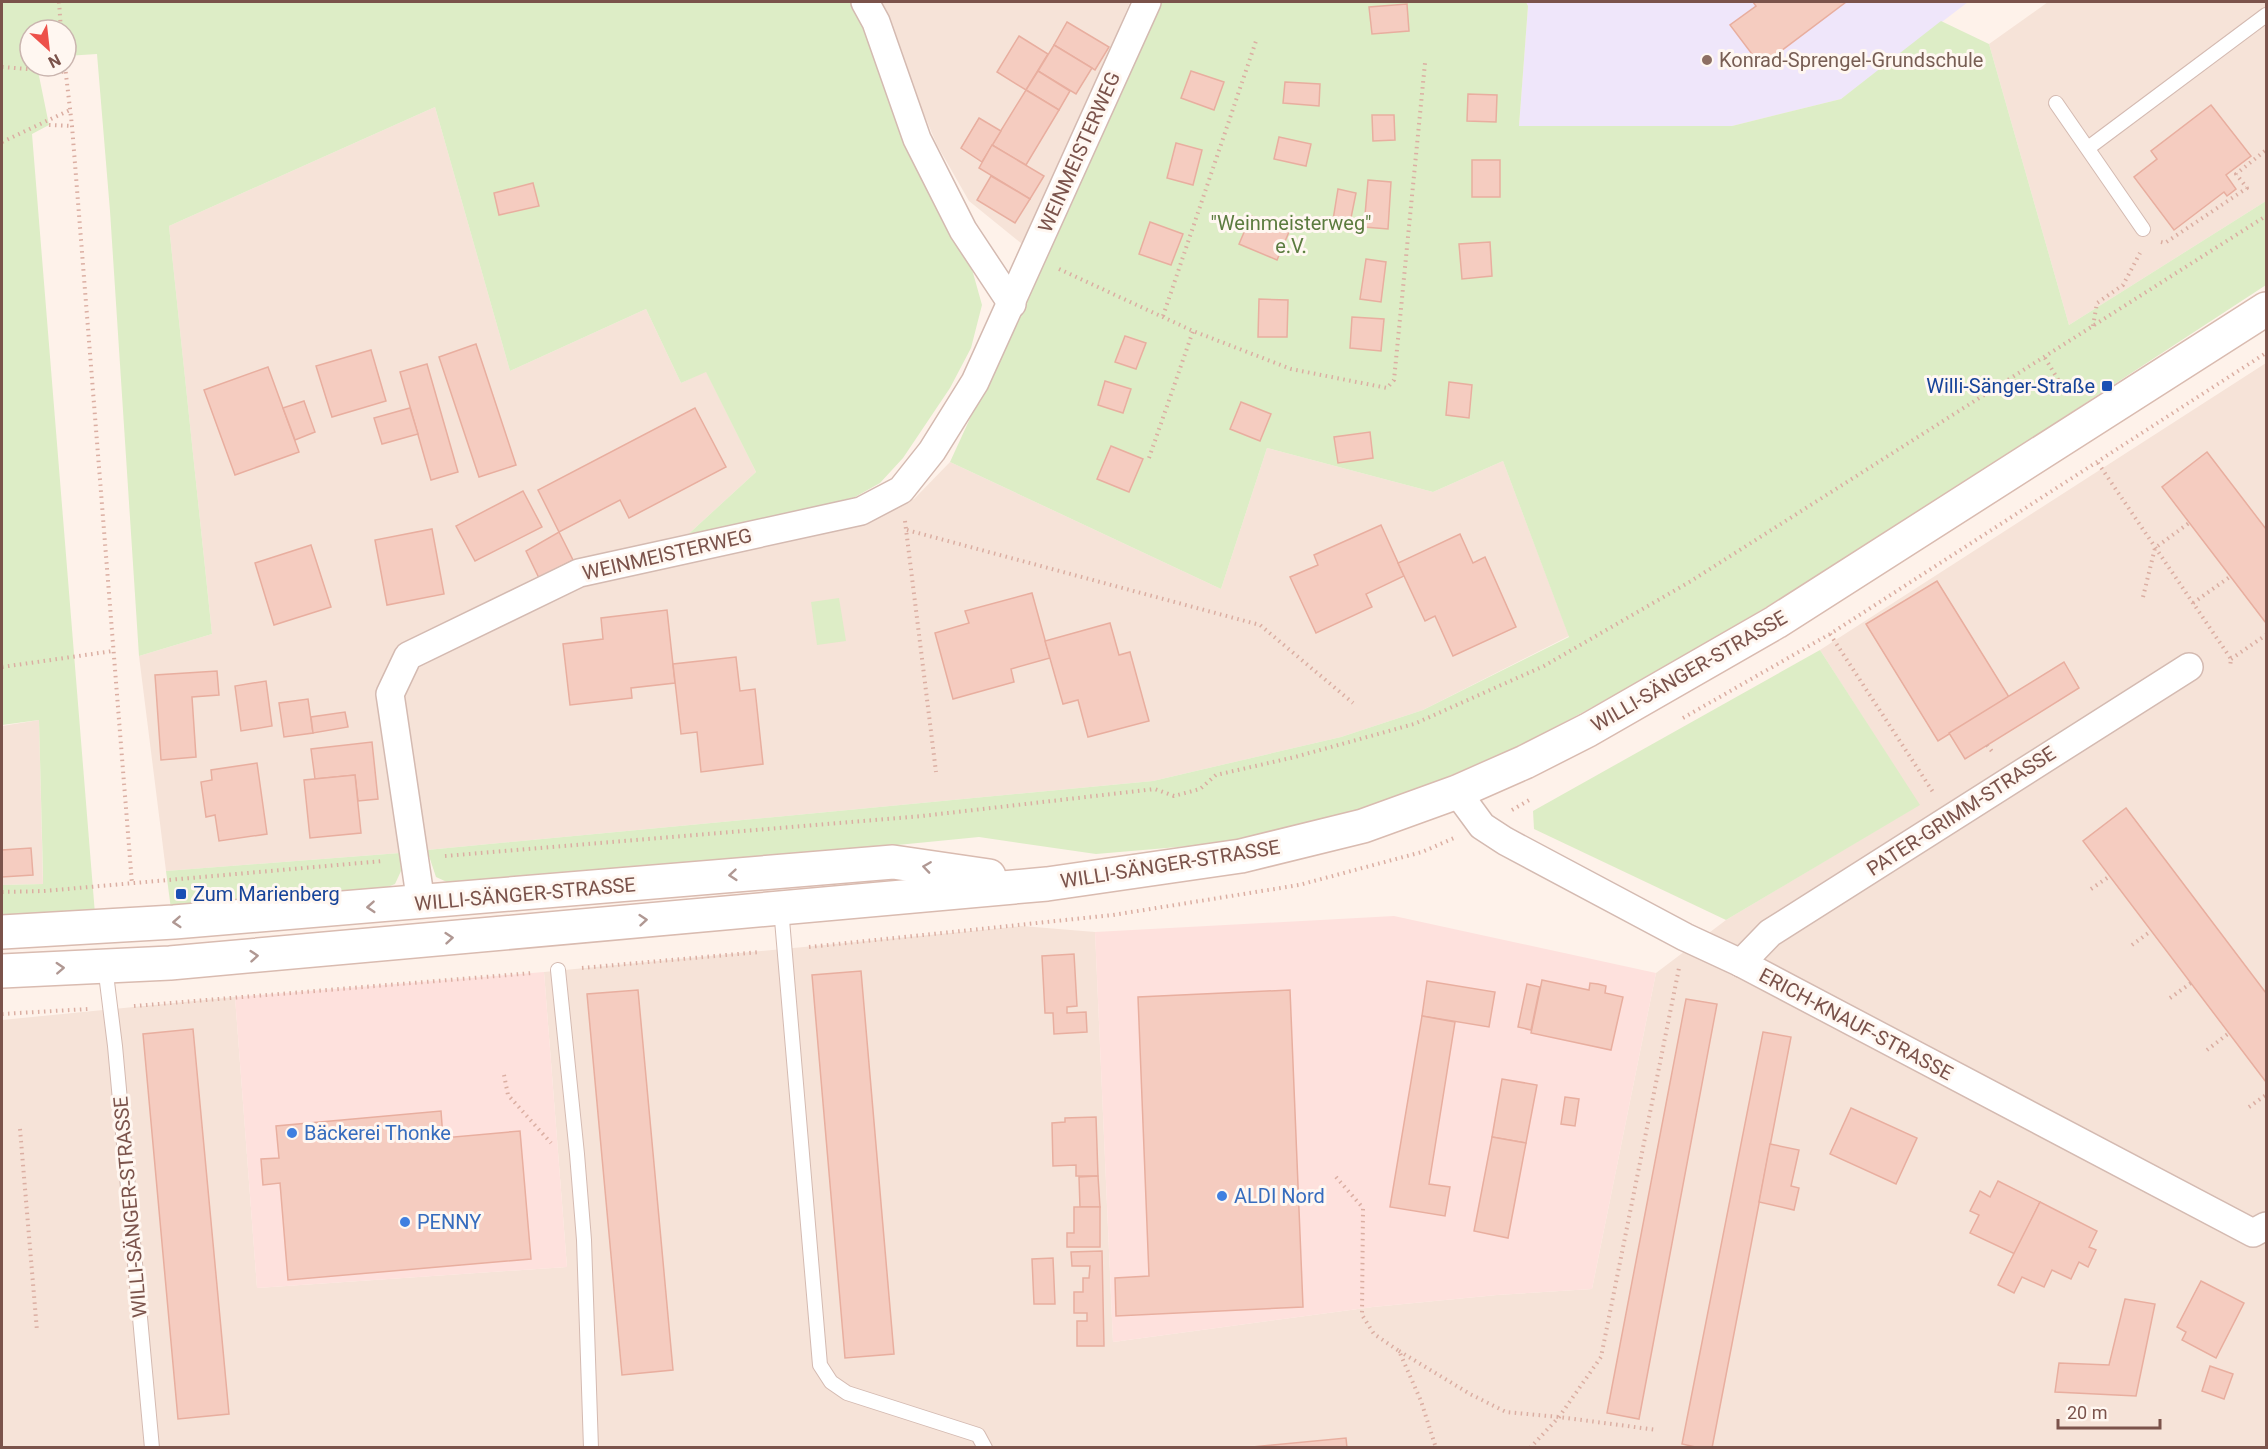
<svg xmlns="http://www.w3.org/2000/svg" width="2268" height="1449" font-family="Roboto,sans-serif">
<rect width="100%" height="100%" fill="#fef2ea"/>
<!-- residential -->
<g fill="#f6e3d8">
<path d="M876 2H1130L1027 248 969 201 937 145Z"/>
<path d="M2048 2H2266V201L2069 325 1989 44Z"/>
<path d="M435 107 510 371 646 309 681 383 706 371 756 472 682 540 583 558 398 647 380 694 400 853 166 871 139 656 212 634 169 226Z"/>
<path d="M2266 363V1447L2 1448V1020L235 997 257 1288 567 1267 544 972 1022 926 1095 932 1113 1342 1373 1307 1497 1295 1592 1289 1656 973 1726 920 1919 805 1820 650Z"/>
<path d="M1267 448 1433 492 1503 461 1569 636 1423 710 1341 737 1153 781 427 850 403 692 410 676 425 662 580 586 863 524 914 499 950 462 1221 589Z"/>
<path d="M39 720 43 884 2 885V726Z"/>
</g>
<!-- commercial -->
<g fill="#fee1dd">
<path d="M1394 916 1656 973 1592 1289 1497 1295 1373 1307 1113 1342 1095 932Z"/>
<path d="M544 972 567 1267 257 1288 235 997Z"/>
</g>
<!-- education -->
<path fill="#efe6fa" d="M1526 2H1968L1841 99 1732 126H1519L1528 6Z"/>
<!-- green -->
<g fill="#ddedc6">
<path d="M2 2H853L970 262 982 305 971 348 950 388 903 458 880 483 855 497 682 540 756 472 706 372 681 383 646 309 510 371 435 107 169 226 212 634 139 656 110 211 97 54 66 56V30H30V66H37L49 125 32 134 95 914 2 919V885L43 884V875L39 720 2 725Z"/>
<path d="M1161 2H1526L1528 6 1519 126H1732L1841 99 1941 21 1989 44 2069 325 2266 201V285L1836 566 1648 677 1526 743 1398 798 1301 829 1225 843 1096 854 979 837 460 888 436 877 427 850 1153 781 1341 737 1423 710 1569 637 1503 461 1433 492 1267 448 1221 589 950 462Z"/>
<path d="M839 598 846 641 817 645 811 602Z"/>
<path d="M1820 650 1920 805 1726 920 1534 829 1533 811Z"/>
<path d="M400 853 401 871 395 884 378 891 171 909 166 871Z"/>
</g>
<!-- building -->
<g fill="#f5ccc0" stroke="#e8ae9f" stroke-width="1.5">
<path d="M1753 2H1846L1761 66 1730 25 1756 6Z"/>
<path d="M1407 4 1409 31 1372 34 1369 7Z"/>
<path d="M1067 22 1109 47 1095 70 1054 45Z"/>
<path d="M1019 36 1048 54 1026 90 997 72Z"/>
<path d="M1054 45 1092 68 1076 94 1038 71Z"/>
<path d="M1038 71 1070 91 1059 110 1026 90Z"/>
<path d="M1191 71 1224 82 1214 110 1181 98Z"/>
<path d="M1285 82 1320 84 1319 106 1283 103Z"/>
<path d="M1026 90 1059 110 1026 165 992 145Z"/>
<path d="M1468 94 1497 95 1496 122 1467 121Z"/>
<path d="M2211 105 2251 156 2226 175 2236 189 2227 196 2224 192 2174 230 2134 177 2157 159 2151 151Z"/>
<path d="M1372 115H1394L1395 140 1373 141Z"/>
<path d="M979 118 1001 131 982 162 961 148Z"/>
<path d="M1279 137 1311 144 1306 166 1274 159Z"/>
<path d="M1176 143 1202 150 1193 185 1167 178Z"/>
<path d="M992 145 1044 176 1030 199 979 168Z"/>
<rect x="1472" y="160" width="28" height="37"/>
<path d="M991 176 1030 199 1015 223 977 200Z"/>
<path d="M1368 180 1391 182 1388 229 1364 227Z"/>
<path d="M533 183 539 206 499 215 494 193Z"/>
<path d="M1338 189 1356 193 1350 223 1333 220Z"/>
<path d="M1251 216 1289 232 1277 260 1239 244Z"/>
<path d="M1150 222 1183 234 1171 265 1139 254Z"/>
<path d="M1490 242 1492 276 1462 279 1459 244Z"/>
<path d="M1366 259 1386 262 1381 302 1360 299Z"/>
<path d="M1259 299 1288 300 1287 337H1258Z"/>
<path d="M1352 317 1384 319 1381 351 1350 348Z"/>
<path d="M1125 336 1146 343 1136 369 1115 362Z"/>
<path d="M476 344 516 465 479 477 439 357Z"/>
<path d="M371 350 386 401 332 417 316 366Z"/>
<path d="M427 364 458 472 431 480 400 372Z"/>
<path d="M268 367 299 452 235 475 204 390Z"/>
<path d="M1105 381 1131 389 1123 413 1098 405Z"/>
<path d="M1449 382 1472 385 1469 418 1446 415Z"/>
<path d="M304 401 315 432 295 440 283 408Z"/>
<path d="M1241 402 1271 414 1260 441 1230 429Z"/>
<path d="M410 408 418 434 382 444 374 418Z"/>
<path d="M695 408 726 467 629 518 620 500 559 532 538 490Z"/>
<path d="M1370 432 1373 458 1338 463 1334 437Z"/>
<path d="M1111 446 1143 459 1129 492 1097 479Z"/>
<path d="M2207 452 2266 529V623L2162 487Z"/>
<path d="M523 491 542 527 475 561 456 526Z"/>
<path d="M1381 525 1404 576 1366 594 1372 607 1316 633 1290 577 1318 565 1314 555Z"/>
<path d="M432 529 444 594 387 605 375 540Z"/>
<path d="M559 532 573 560 539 578 526 551Z"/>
<path d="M1460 534 1473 563 1485 557 1516 627 1453 656 1435 616 1425 621 1398 563Z"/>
<path d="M311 545 331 607 274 625 255 563Z"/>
<path d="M1937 581 2009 697 1938 741 1866 624Z"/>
<path d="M1032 593 1050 658 1011 669 1014 682 953 699 935 633 969 623 965 611Z"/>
<path d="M667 610 675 683 631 688 632 698 570 705 563 644 603 639 601 618Z"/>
<path d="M1110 623 1119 655 1130 652 1149 721 1088 737 1078 700 1063 704 1045 641Z"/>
<path d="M736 657 740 691 755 689 763 764 701 772 697 732 681 734 673 664Z"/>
<path d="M2064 662 2079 688 1965 759 1949 733Z"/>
<path d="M217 671 219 695 192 697 196 757 161 760 155 675Z"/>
<path d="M266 681 272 726 241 731 235 686Z"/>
<path d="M308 699 313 733 284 737 279 703Z"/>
<path d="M345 712 348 727 313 733 311 717Z"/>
<path d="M372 742 378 799 358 801 355 775 315 779 311 749Z"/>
<path d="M257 763 267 834 219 841 215 815 206 817 201 782 212 780 211 770Z"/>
<path d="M355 775 361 833 310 838 304 780Z"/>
<path d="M2126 808 2266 993V1082L2083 841Z"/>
<path d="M31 848 33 875 2 877V850Z"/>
<path d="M1074 954 1077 1006 1067 1007V1013L1086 1012 1087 1032 1054 1034 1053 1013H1045L1042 956Z"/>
<path d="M861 971 894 1354 845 1358 812 975Z"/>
<path d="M1542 980 1589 990 1590 983 1598 984 1606 986 1605 993 1623 997 1611 1050 1531 1033Z"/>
<path d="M1427 981 1495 992 1489 1027 1422 1016Z"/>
<path d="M1527 984 1540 987 1531 1030 1518 1027Z"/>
<path d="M638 990 673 1370 622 1375 587 994Z"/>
<path d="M1290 990 1303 1307 1116 1316 1115 1278 1149 1276 1138 997Z"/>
<path d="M1686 999 1717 1004 1639 1419 1607 1413Z"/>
<path d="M1422 1016 1455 1022 1429 1184 1450 1187 1445 1216 1390 1207Z"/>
<path d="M193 1029 229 1414 178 1419 143 1034Z"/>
<path d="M1763 1032 1791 1037 1712 1448H1700L1682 1444Z"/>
<path d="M1502 1079 1537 1085 1526 1143 1492 1137Z"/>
<path d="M1565 1097 1579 1099 1575 1126 1561 1124Z"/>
<path d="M1851 1108 1917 1138 1896 1184 1830 1154Z"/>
<path d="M441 1111 443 1138 520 1131 531 1259 288 1280 280 1183 263 1185 261 1159 279 1158 276 1126Z"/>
<path d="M1096 1117 1098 1176H1076V1165L1053 1166 1052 1123 1065 1122V1118Z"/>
<path d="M1492 1137 1526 1143 1508 1238 1474 1231Z"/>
<path d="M1770 1144 1799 1150 1791 1186 1799 1188 1794 1210 1759 1202Z"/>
<path d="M1098 1176 1100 1207H1080L1079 1177Z"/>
<path d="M1998 1181 2040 1202 2015 1254 1970 1233 1979 1215 1970 1211 1980 1191 1990 1197Z"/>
<path d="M2040 1202 2097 1231 2089 1247 2096 1250 2088 1267 2079 1262 2071 1279 2052 1270 2044 1287 2022 1277 2014 1293 1998 1285Z"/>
<path d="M1074 1207H1100V1247H1067V1233H1074Z"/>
<path d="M1102 1251 1104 1346H1077V1321H1087V1313H1074V1292H1083V1278H1089L1090 1266H1072L1071 1252Z"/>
<path d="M1053 1258 1055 1304H1034L1032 1259Z"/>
<path d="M2201 1281 2244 1303 2216 1358 2182 1340 2186 1332 2177 1327Z"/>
<path d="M2125 1299 2155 1304 2136 1396 2055 1392 2059 1363 2109 1365Z"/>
<path d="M2210 1366 2233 1374 2224 1399 2202 1391Z"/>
<path d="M1346 1438 1347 1448H1242Z"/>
</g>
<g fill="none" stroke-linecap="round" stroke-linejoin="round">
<!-- service casing -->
<g stroke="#d4bab1" stroke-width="16">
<g id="service">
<path d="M2056 103 2143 229"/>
<path d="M2088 148 2266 15"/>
<path d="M781 908 820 1365 831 1382 847 1393 978 1435 985 1448"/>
<path d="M105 966 115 1046 152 1448"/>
<path d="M558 970 577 1154 584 1240 591 1448"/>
</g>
</g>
<!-- minor casing -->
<g stroke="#d4bab1" stroke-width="30">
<g id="minor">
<path d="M865 2 876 22 917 139 963 230 1012 304"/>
<path d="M1457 792 1482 826 1505 841 1685 937 1741 963 2253 1233 2266 1226"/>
<path d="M421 903 390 694 408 656 579 573 861 511 901 490 932 451 975 382 1147 2"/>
<path d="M1741 963 1770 933 2189 667"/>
</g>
</g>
<!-- secondary casing -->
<g stroke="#d9bbb0" stroke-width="36">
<g id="secondary">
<path d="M2 932 174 922 893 862 989 876"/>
<path d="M2 971 170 963 1047 884 1241 856 1363 826 1457 792 1525 762 1588 730 1776 622 2266 309"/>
</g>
</g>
<!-- path -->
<g stroke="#dbaea2" stroke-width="4" stroke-dasharray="1.5 4.5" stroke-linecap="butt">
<path d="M59 2 61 30"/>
<path d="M65 66 72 126 132 884"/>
<path d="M2 67 65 72"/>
<path d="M49 125 72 126"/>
<path d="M2 142 70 110"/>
<path d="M2161 242 2165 243 2247 188 2236 174 2266 150"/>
<path d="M1059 269 1193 331 1291 369 1387 388 1394 380 1425 63"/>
<path d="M1163 316 1256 41"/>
<path d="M2093 326 2097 303 2123 285 2140 253"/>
<path d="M2045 358 2068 396"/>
<path d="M1149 458 1193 331"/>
<path d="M2098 463 2231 659 2230 667"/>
<path d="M905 521 936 772"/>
<path d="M907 530 1260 625 1353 703"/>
<path d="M2143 597 2155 548 2189 523"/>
<path d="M2193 603 2231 576"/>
<path d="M1830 634 1933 792"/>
<path d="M2231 659 2266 635"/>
<path d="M2 667 113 651"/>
<path d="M1683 718 1830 634 2266 353"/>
<path d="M1987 745 1994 754"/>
<path d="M1512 810 1531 799"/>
<path d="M445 856 922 816 1155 789 1174 796 1200 789 1216 775 1295 757 1414 724 1544 666 1691 581 2266 216"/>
<path d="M2091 889 2110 876"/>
<path d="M2 892 44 891 383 861"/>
<path d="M2132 945 2151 931"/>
<path d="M809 947 1113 915 1299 885 1422 852 1454 838"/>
<path d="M582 968 760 952"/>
<path d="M2170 998 2191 983"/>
<path d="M134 1006 533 973"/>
<path d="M2 1014 88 1009"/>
<path d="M2207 1050 2229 1033"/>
<path d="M504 1075 508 1095 551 1143"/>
<path d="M2249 1107 2266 1095"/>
<path d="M20 1129 37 1331"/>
<path d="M1336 1177 1363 1208 1362 1315 1374 1334 1399 1351 1421 1401 1436 1448"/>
<path d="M1399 1351 1470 1394 1506 1412 1559 1417 1657 1430"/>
<path d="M1530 1448 1559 1417 1601 1357 1679 968"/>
</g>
<!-- service -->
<use href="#service" stroke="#fff" stroke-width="14"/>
<!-- minor -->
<use href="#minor" stroke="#fff" stroke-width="27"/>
<!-- secondary -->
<use href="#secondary" stroke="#fff" stroke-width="33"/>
</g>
<!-- one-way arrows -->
<defs><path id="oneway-chevron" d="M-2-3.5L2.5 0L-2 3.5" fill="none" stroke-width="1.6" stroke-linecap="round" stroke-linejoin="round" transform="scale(1.5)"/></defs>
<g stroke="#b09893">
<use href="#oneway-chevron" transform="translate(927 867) rotate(-172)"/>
<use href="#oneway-chevron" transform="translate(733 875) rotate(175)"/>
<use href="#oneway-chevron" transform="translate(371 907) rotate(176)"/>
<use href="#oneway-chevron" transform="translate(643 920) rotate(-5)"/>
<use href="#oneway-chevron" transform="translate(177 922) rotate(176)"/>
<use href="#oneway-chevron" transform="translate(449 938) rotate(-5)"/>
<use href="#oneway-chevron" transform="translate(254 956) rotate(-5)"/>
<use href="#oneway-chevron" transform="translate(60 968) rotate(-3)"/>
</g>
<!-- markers -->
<circle fill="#8d6e63" stroke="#fff7f1" stroke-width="2" cx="1707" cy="60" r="6"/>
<g fill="#1a4fb4" stroke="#fff7f1" stroke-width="2">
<rect x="2101" y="380" width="12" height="12" rx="3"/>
<rect x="175" y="888" width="12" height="12" rx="3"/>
</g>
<g fill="#3f7fe0" stroke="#fff7f1" stroke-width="2">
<circle cx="292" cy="1133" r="6"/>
<circle cx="1222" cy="1196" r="6"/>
<circle cx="405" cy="1222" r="6"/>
</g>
<g text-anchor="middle" stroke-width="6" stroke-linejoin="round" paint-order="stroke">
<!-- education labels -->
<g font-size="20" fill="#785e54" stroke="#fff7f1" text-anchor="start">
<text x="1719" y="67">Konrad-Sprengel-Grundschule</text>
</g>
<!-- street labels -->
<g font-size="20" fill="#7b534b" stroke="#fff7f1">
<text transform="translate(1079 152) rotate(-66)" y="7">WEINMEISTERWEG</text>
<text transform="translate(667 554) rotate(-13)" y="7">WEINMEISTERWEG</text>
<text transform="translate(1689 671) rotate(-30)" y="7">WILLI-SÄNGER-STRASSE</text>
<text transform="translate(1961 811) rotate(-33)" y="7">PATER-GRIMM-STRASSE</text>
<text transform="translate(1170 864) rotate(-9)" y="7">WILLI-SÄNGER-STRASSE</text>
<text transform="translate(525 894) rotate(-5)" y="7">WILLI-SÄNGER-STRASSE</text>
<text transform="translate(1856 1024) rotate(28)" y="7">ERICH-KNAUF-STRASSE</text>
<text transform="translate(130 1207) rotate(-95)" y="7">WILLI-SÄNGER-STRASSE</text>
</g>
<!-- park labels -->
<g font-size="20" fill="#5b7b3f" stroke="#fff7f1">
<text x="1291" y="230">"Weinmeisterweg"<tspan x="1291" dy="23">e.V.</tspan></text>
</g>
<!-- transit labels -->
<g font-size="20" fill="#164399" stroke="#fff7f1" text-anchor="end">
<text x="2095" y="393">Willi-Sänger-Straße</text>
<text x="193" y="901" text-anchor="start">Zum Marienberg</text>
</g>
<!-- shop labels -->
<g font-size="20" fill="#366cbe" stroke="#fff7f1" text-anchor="start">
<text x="304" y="1140">Bäckerei Thonke</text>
<text x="1234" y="1203">ALDI Nord</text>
<text x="417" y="1229">PENNY</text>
</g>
</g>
<!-- border -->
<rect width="2268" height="1449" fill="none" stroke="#7b534b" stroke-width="6"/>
<!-- north arrow -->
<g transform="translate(48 48) rotate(153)"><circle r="28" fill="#fff7f1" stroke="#cab5af" stroke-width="1.5"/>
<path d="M0-4.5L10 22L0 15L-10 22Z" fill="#ed514a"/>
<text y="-9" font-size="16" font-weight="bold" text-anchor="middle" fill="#7b534b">N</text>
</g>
<!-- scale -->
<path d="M2058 1419v9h102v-9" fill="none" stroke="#7b534b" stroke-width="3"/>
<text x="2067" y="1419" font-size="18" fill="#7b534b" stroke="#fff7f1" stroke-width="4.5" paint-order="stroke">20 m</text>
</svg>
